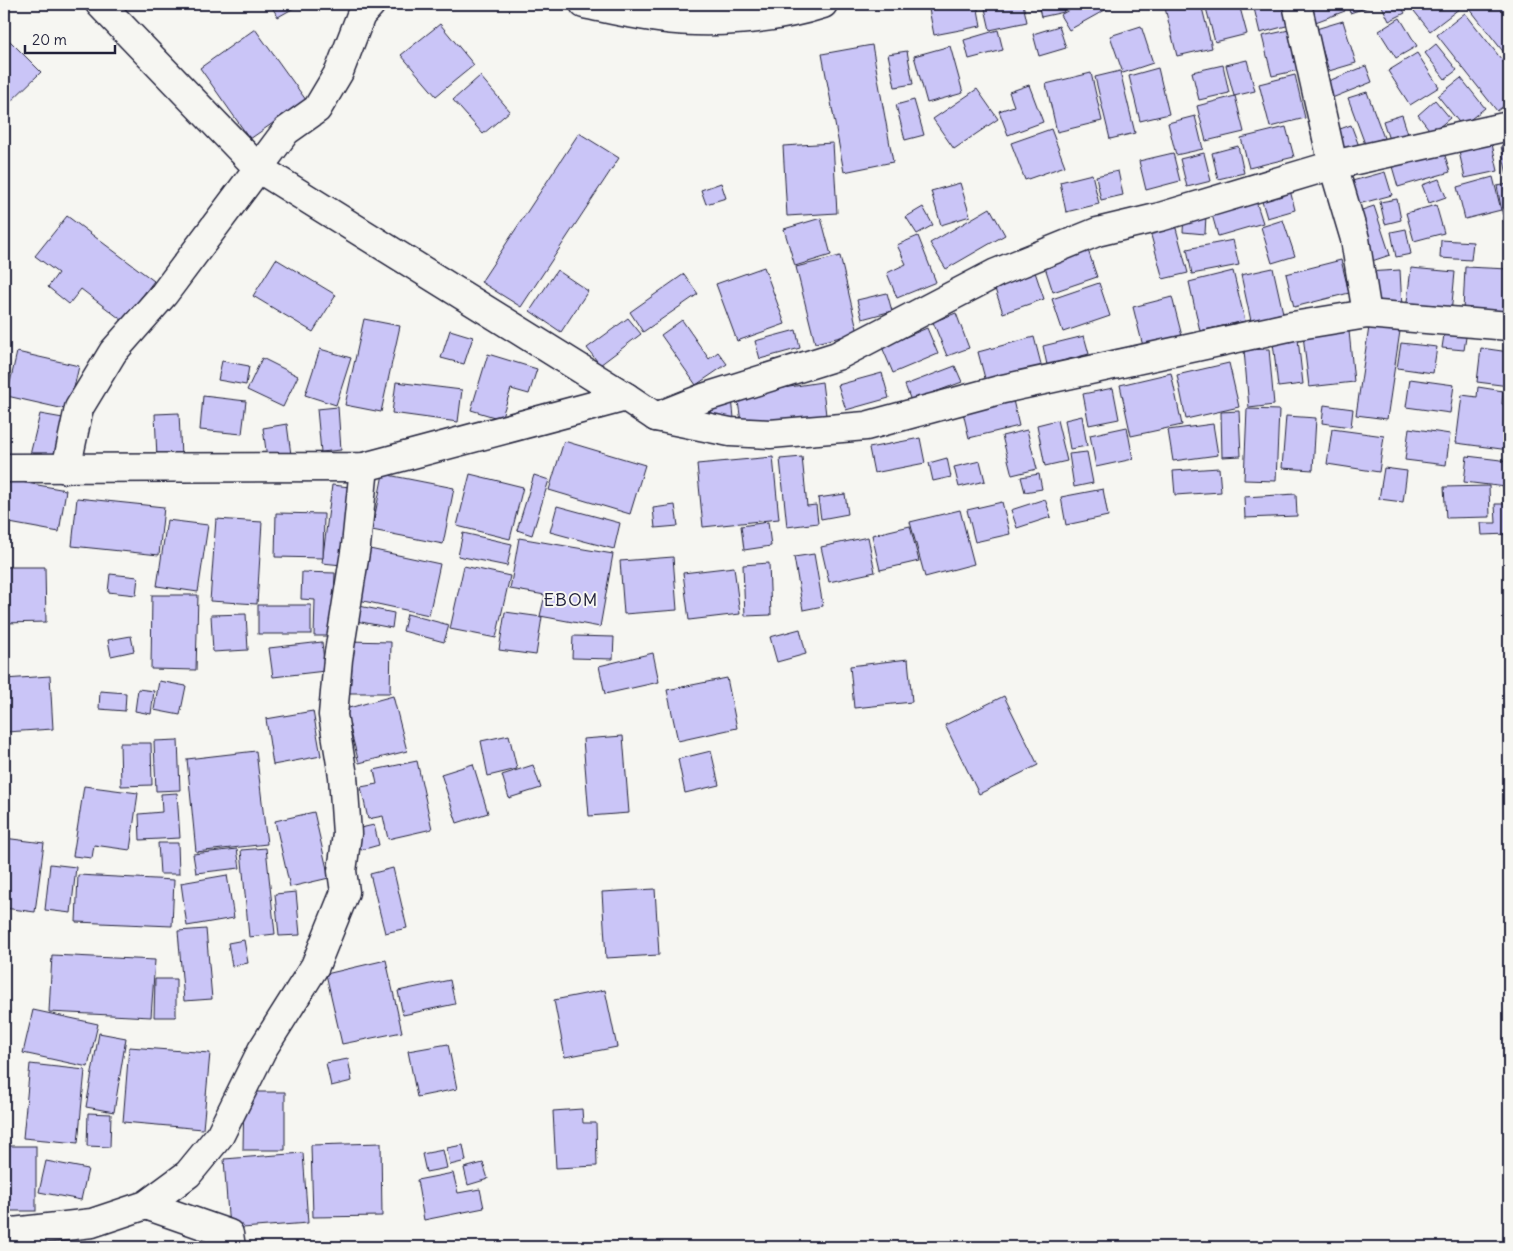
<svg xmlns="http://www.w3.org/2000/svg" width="1513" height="1251" font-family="Delius,sans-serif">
<rect width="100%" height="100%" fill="#f6f6f2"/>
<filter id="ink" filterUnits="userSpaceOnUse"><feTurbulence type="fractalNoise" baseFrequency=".02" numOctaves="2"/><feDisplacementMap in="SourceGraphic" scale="10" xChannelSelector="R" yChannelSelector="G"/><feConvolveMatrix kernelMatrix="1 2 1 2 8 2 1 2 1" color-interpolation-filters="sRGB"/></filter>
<g filter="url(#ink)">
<!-- building -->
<g fill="#cac5f7" stroke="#22223b">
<path d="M270 4H301L278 17Z"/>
<path d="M928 4H977L981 26 934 35Z"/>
<path d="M984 4H1023L1027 22 990 30Z"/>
<path d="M1038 4H1062L1064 12 1041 17Z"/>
<path d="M1080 4H1113L1114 5 1069 30 1060 15Z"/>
<path d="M1164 4H1201L1212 48 1177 56Z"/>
<path d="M1205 4H1239L1247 34 1215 42Z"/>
<path d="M1253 4H1285L1290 25 1260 33Z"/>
<path d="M1303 4H1343L1345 11 1310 24Z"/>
<path d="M1347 4H1370L1371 6 1350 13Z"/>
<path d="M1381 4H1400L1405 13 1389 21Z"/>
<path d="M1413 4H1463L1464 5 1430 31 1410 6Z"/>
<path d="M1466 4H1509V59Z"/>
<path d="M1465 13 1509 69V102L1497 111 1437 35Z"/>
<path d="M1400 18 1417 46 1396 58 1379 31Z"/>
<path d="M1343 21 1356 63 1329 71 1316 29Z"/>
<path d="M440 24 474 65 436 96 401 55Z"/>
<path d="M1059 26 1066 48 1039 56 1033 34Z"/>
<path d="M1141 26 1153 63 1123 73 1110 36Z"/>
<path d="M255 29 306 100 250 139 200 68Z"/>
<path d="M998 30 1003 50 969 59 964 40Z"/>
<path d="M1289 30 1299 70 1272 76 1262 36Z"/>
<path d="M4 35 41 72 4 108Z"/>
<path d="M1436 44 1457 70 1445 79 1425 53Z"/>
<path d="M872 45 893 162 844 172 822 54Z"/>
<path d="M950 46 963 93 927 103 914 56Z"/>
<path d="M907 51 913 84 895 87 888 54Z"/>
<path d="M1417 53 1439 87 1410 105 1388 71Z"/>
<path d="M1247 60 1255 91 1234 96 1226 65Z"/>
<path d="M1223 65 1229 93 1199 100 1192 72Z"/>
<path d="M1366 66 1372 82 1327 100 1321 84Z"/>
<path d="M1158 68 1169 114 1140 121 1129 76Z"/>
<path d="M1120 71 1135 133 1110 139 1095 77Z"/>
<path d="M1091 73 1102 121 1057 132 1046 84Z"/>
<path d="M1295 75 1305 118 1270 127 1259 84Z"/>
<path d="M480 76 510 111 483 134 453 100Z"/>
<path d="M1461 78 1485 108 1462 126 1438 96Z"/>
<path d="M1029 85 1043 122 1008 135 999 111 1014 106 1009 92Z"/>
<path d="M977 89 998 119 954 149 933 119Z"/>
<path d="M1367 92 1384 138 1365 144 1348 98Z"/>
<path d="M1235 96 1244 132 1206 141 1197 106Z"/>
<path d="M914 100 924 135 905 140 896 105Z"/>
<path d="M1435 100 1450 118 1432 133 1418 115Z"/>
<path d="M1402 115 1408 134 1389 140 1383 121Z"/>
<path d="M1195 116 1203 149 1176 155 1168 123Z"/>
<path d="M1351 125 1359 146 1337 154 1329 133Z"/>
<path d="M1286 127 1294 157 1249 168 1241 138Z"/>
<path d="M1051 129 1065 166 1025 180 1011 143Z"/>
<path d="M579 133 619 158 521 307 481 282Z"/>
<path d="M833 143 837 213 787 216 783 146Z"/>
<path d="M1492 144 1498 171 1465 178 1459 152Z"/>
<path d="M1509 144V175H1507L1501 146Z"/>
<path d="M1238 146 1244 173 1218 179 1212 153Z"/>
<path d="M1443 149 1450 172 1398 187 1391 163Z"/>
<path d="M1173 153 1180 181 1146 190 1139 161Z"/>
<path d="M1204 153 1211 181 1187 187 1180 159Z"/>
<path d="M1118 171 1123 195 1101 200 1096 176Z"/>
<path d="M1385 172 1392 195 1351 206 1345 183Z"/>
<path d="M1092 174 1099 204 1066 212 1060 182Z"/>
<path d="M1493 177 1501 210 1465 219 1457 187Z"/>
<path d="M1439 179 1446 197 1429 203 1422 185Z"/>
<path d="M721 183 726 198 706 204 701 190Z"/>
<path d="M960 183 970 216 941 225 931 191Z"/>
<path d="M1509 184V232L1506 233 1497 186Z"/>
<path d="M1290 190 1295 210 1267 218 1261 198Z"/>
<path d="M1255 198 1263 223 1218 236 1211 211Z"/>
<path d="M1397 199 1401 220 1385 224 1380 202Z"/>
<path d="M1436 205 1444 233 1414 241 1406 213Z"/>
<path d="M1374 206 1390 255 1372 261 1356 212Z"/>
<path d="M923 207 933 225 917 234 906 217Z"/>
<path d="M990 208 1005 235 946 269 930 243Z"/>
<path d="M1184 214 1206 215 1205 234 1183 232Z"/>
<path d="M67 216 154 281 123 321 81 289 69 304 48 287 58 273 35 256Z"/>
<path d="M821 218 831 255 795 266 784 229Z"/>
<path d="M1283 220 1295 256 1272 263 1261 227Z"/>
<path d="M1174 221 1188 273 1163 279 1149 228Z"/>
<path d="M1406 229 1411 254 1396 257 1391 232Z"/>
<path d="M918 236 936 282 897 298 887 273 906 264 897 245Z"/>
<path d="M1233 240 1239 265 1192 274 1187 249Z"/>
<path d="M1441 240 1473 242 1471 260 1440 258Z"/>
<path d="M1087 247 1097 277 1053 292 1043 261Z"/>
<path d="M840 256 858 333 815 343 796 267Z"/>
<path d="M276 259 336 295 313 332 253 296Z"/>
<path d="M1341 260 1349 293 1294 307 1286 274Z"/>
<path d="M764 267 785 324 737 341 716 284Z"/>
<path d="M1465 267 1509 269V313L1463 311Z"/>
<path d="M1273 268 1283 313 1251 321 1241 275Z"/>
<path d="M1411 268 1455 272 1451 314 1406 310Z"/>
<path d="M1034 269 1044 299 1003 313 993 283Z"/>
<path d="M557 270 588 291 561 332 530 311Z"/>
<path d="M1400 270 1402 308 1368 310 1366 272Z"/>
<path d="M1233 271 1245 321 1200 331 1189 282Z"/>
<path d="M684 274 698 294 643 332 630 312Z"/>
<path d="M1099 283 1110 316 1063 332 1052 299Z"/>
<path d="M887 293 892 311 862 319 857 300Z"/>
<path d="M1172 297 1184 344 1145 354 1133 307Z"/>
<path d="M956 313 969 348 947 356 933 322Z"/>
<path d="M628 318 641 334 600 365 587 348Z"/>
<path d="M364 319 400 326 381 412 345 405Z"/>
<path d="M682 320 709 359 718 352 727 364 696 385 661 335Z"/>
<path d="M1369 327 1400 331 1387 419 1356 415Z"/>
<path d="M927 328 938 354 893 373 882 347Z"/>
<path d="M1445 328 1467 331 1464 350 1442 348Z"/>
<path d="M450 330 473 337 464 364 441 358Z"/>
<path d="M796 330 800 348 760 359 755 341Z"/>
<path d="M1349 331 1354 382 1309 387 1303 335Z"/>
<path d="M1084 336 1089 354 1047 365 1043 346Z"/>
<path d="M1034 337 1043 372 987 386 978 352Z"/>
<path d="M1298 339 1303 384 1278 387 1273 342Z"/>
<path d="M1401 343 1437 347 1433 373 1397 368Z"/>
<path d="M1481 348 1509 352V386L1477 382Z"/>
<path d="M320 349 351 358 336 405 305 395Z"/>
<path d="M1269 349 1274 405 1249 408 1244 350Z"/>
<path d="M17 352 79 366 69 410 7 396Z"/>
<path d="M488 354 537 369 529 394 511 389 501 419 471 410Z"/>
<path d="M262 358 298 376 283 407 247 390Z"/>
<path d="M222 361 249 366 246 385 218 380Z"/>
<path d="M1229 363 1239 407 1186 419 1177 375Z"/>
<path d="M955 366 962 382 911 401 905 385Z"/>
<path d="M882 373 889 398 846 410 838 385Z"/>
<path d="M1171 373 1182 425 1131 436 1120 385Z"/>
<path d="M1410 379 1454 385 1450 413 1406 407Z"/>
<path d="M396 382 462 390 458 422 392 413Z"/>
<path d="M822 382 826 415 742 428 737 395Z"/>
<path d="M1478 387 1503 391 1502 404 1509 405V450L1456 443 1462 395 1477 397Z"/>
<path d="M1113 388 1119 419 1089 425 1083 394Z"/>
<path d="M203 396 246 401 242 434 200 430Z"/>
<path d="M1012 396 1019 426 969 438 962 408Z"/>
<path d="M732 398 734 418 700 423 697 403Z"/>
<path d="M1324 405 1353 409 1351 427 1322 423Z"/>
<path d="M338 407 341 450 321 452 317 409Z"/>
<path d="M1247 409 1279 410 1276 481 1244 480Z"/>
<path d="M1239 411 1241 456 1222 457 1221 412Z"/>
<path d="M179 413 181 457 157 458 155 414Z"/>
<path d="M40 414 63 418 53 460 30 455Z"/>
<path d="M1082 416 1087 446 1070 449 1065 420Z"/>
<path d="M1286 416 1316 418 1313 470 1282 468Z"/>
<path d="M1057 420 1067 461 1045 466 1037 425Z"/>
<path d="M287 424 291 455 267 458 263 428Z"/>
<path d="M1213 424 1218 455 1173 461 1168 430Z"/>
<path d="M1127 427 1133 459 1096 467 1090 435Z"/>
<path d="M1409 428 1450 434 1446 465 1405 460Z"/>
<path d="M1332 429 1384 436 1379 472 1327 464Z"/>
<path d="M1027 430 1037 469 1012 475 1002 436Z"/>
<path d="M920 438 925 463 874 473 869 448Z"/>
<path d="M564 441 645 465 630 514 549 490Z"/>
<path d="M1087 452 1093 483 1074 487 1069 454Z"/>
<path d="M1467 456 1509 461 1506 487 1464 482Z"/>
<path d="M773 457 779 519 703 527 697 464Z"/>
<path d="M802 457 807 506 816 505 818 523 787 527 780 459Z"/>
<path d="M947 458 951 477 933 481 929 463Z"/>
<path d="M980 461 985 481 959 487 954 467Z"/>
<path d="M1219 468 1221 492 1175 495 1173 471Z"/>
<path d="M1384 468 1407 471 1403 502 1379 499Z"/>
<path d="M383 474 454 488 443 544 372 530Z"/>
<path d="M470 474 523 487 510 539 457 526Z"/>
<path d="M1039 474 1042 489 1025 492 1021 477Z"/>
<path d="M534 475 549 480 532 535 517 530Z"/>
<path d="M4 479 66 490 59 532 4 522Z"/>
<path d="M332 485 350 487 342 565 322 563Z"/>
<path d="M1489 486 1490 517 1446 518 1444 487Z"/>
<path d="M1103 489 1108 516 1066 525 1061 497Z"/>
<path d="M845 494 848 514 821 519 818 498Z"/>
<path d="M1296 494 1297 516 1245 518 1244 497Z"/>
<path d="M77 498 164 507 159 555 72 546Z"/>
<path d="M1045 499 1051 517 1017 528 1011 510Z"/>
<path d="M1002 502 1010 534 975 542 967 510Z"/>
<path d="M1495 504H1509V534L1482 535 1481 523H1496Z"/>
<path d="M675 505 678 526 655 528 653 508Z"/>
<path d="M557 506 620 523 614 549 550 532Z"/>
<path d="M960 510 974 564 925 577 910 522Z"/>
<path d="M276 513 324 514 323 558 275 557Z"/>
<path d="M216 519 262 522 257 604 210 601Z"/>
<path d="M167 520 208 525 198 592 157 586Z"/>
<path d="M768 522 771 546 744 550 741 526Z"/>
<path d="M910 526 919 561 880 570 872 535Z"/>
<path d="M463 533 512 544 507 566 458 556Z"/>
<path d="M868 537 875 572 829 582 821 547Z"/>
<path d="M519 538 613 554 600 627 540 616 545 595 510 589Z"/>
<path d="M365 548 440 564 429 615 354 599Z"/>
<path d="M814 554 823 606 803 610 794 557Z"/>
<path d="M673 557 677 610 624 614 620 561Z"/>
<path d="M769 563 771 615 745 616 743 565Z"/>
<path d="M464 566 510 576 496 638 450 629Z"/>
<path d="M4 567H45L46 622 4 623Z"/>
<path d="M734 567 740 614 689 620 683 573Z"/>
<path d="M302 572 335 573 333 636H314L315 600 301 599Z"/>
<path d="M110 574 138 577 136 595 108 592Z"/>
<path d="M152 595H198L196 670 151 669Z"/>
<rect x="258" y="605" width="53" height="29"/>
<path d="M354 605 394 613 392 628 351 620Z"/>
<path d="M505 612 542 617 536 655 499 650Z"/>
<path d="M246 614 248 650 213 652 211 615Z"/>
<path d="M407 614 449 625 444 642 403 631Z"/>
<path d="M800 629 806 654 777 662 770 637Z"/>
<path d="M131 636 134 651 111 656 108 640Z"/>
<path d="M573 636 614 637 613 659 572 658Z"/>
<path d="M348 641 391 642 390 693H348Z"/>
<path d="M322 642 325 671 273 677 269 648Z"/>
<path d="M653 653 659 682 605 694 599 666Z"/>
<path d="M908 659 912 702 854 708 850 666Z"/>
<path d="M50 676 53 729 6 732 4 679Z"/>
<path d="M727 678 737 728 678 741 667 690Z"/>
<path d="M159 681 186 686 180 715 154 710Z"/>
<path d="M138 689 154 691 151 714 135 711Z"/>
<path d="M100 691 126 693 125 711 99 709Z"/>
<path d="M393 696 407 751 359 763 345 709Z"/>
<path d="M1004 696 1038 765 979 794 945 725Z"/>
<path d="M313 711 321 756 273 765 266 719Z"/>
<path d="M509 735 517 769 488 776 481 741Z"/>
<path d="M623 736 629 813 589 816 583 739Z"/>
<path d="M178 740 180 790 156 791 154 741Z"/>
<path d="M120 743H151L152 785 121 786Z"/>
<path d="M256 751 267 844 196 852 187 759Z"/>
<path d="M711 751 719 785 685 793 678 759Z"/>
<path d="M417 761 432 829 388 839 383 816 368 819 361 787 377 784 374 770Z"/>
<path d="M473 764 488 813 457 823 441 774Z"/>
<path d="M533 765 541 788 509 798 502 775Z"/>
<path d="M84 786 138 793 130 850 94 845 92 858 73 856Z"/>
<path d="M177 793 180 838 140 840 139 814 162 812 161 794Z"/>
<path d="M314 812 329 878 290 887 275 821Z"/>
<path d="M374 825 379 845 361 850 356 829Z"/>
<path d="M4 838 44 843 35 912 4 908Z"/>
<path d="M158 843H178L179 874H160Z"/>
<path d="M266 848 275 934 249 937 241 850Z"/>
<path d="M237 849 240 868 196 873 193 854Z"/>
<path d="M50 864 76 867 71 913 45 910Z"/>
<path d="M393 868 407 928 385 933 370 874Z"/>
<path d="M78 875 174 880 172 926 76 922Z"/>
<path d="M227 875 234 918 187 926 181 883Z"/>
<path d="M655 889 659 955 606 958 602 892Z"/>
<path d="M296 892 300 935 279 936 275 894Z"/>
<path d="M206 929 212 999 184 1001 178 931Z"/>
<path d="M244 940 248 963 232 966 228 943Z"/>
<path d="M52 955 155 960 151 1017 49 1012Z"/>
<path d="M386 960 402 1032 342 1044 326 974Z"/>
<path d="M155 979H176V1017H154Z"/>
<path d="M450 980 455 1004 403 1015 398 991Z"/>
<path d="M605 990 617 1047 565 1057 554 1000Z"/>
<path d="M33 1010 98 1024 88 1067 23 1053Z"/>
<path d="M99 1033 126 1038 114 1112 86 1107Z"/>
<path d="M448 1044 457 1089 417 1097 408 1051Z"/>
<path d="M129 1047 210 1053 203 1129 123 1122Z"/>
<path d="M348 1059 352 1081 331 1086 326 1063Z"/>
<path d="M30 1064 85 1070 78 1143 23 1138Z"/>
<path d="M244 1092H285V1150H243Z"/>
<path d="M582 1109 583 1123H596L597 1166 556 1168 553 1111Z"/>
<path d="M88 1113 111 1114 110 1147 87 1146Z"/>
<path d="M381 1143 382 1216 313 1217 311 1145Z"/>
<path d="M463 1145 466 1161 450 1165 447 1148Z"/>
<rect x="4" y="1146" width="32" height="65"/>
<path d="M443 1150 447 1168 426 1172 422 1154Z"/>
<path d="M303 1153 308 1223 229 1229 224 1159Z"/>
<path d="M46 1161 88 1169 81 1200 39 1192Z"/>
<path d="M483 1163 488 1179 468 1185 464 1168Z"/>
<path d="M453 1173 458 1193 480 1189 484 1208 424 1220 417 1180Z"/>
</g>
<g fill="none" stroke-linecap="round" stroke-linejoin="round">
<!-- minor casing -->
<g stroke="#22223b" stroke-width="31">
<g id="minor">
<path d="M100 4 258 168 626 397"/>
<path d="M584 4C609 9 634 15 659 18 711 25 774 20 823 4"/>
<path d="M1297 4 1333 165 1355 239 1367 314"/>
<path d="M656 417 706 397 837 356 996 273 1097 232 1160 217 1333 165 1509 126"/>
<path d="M4 468 364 467 626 397 656 417 730 432 770 434 866 426 1003 389 1293 326 1367 314 1509 326"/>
<path d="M66 469 79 408 113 352 164 294 286 131 317 109 339 72 361 15 371 4"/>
<path d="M146 1205 229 1234 231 1247"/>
<path d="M4 1233 92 1223 146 1205 188 1174 220 1135 262 1050 315 966 345 892 342 871 347 834 343 776 333 715 338 659 356 546 364 467"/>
</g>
</g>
<!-- minor -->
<use href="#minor" stroke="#f6f6f2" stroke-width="28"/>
</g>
</g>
<g text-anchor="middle" stroke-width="4" stroke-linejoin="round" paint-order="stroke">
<!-- quarter labels -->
<g font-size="18" letter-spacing="1" fill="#22223b" stroke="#f6f6f2">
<text x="571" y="606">EBOM</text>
</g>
</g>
<!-- margin -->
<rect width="1513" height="1251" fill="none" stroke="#f6f6f2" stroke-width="20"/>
<rect x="10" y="10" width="1493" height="1231" fill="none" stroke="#22223b" stroke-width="2" filter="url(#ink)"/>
<!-- scale -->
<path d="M25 45v8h90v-8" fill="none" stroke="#22223b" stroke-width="2.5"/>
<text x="32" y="45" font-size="15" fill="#22223b" stroke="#f6f6f2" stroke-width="4" paint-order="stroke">20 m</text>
</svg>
